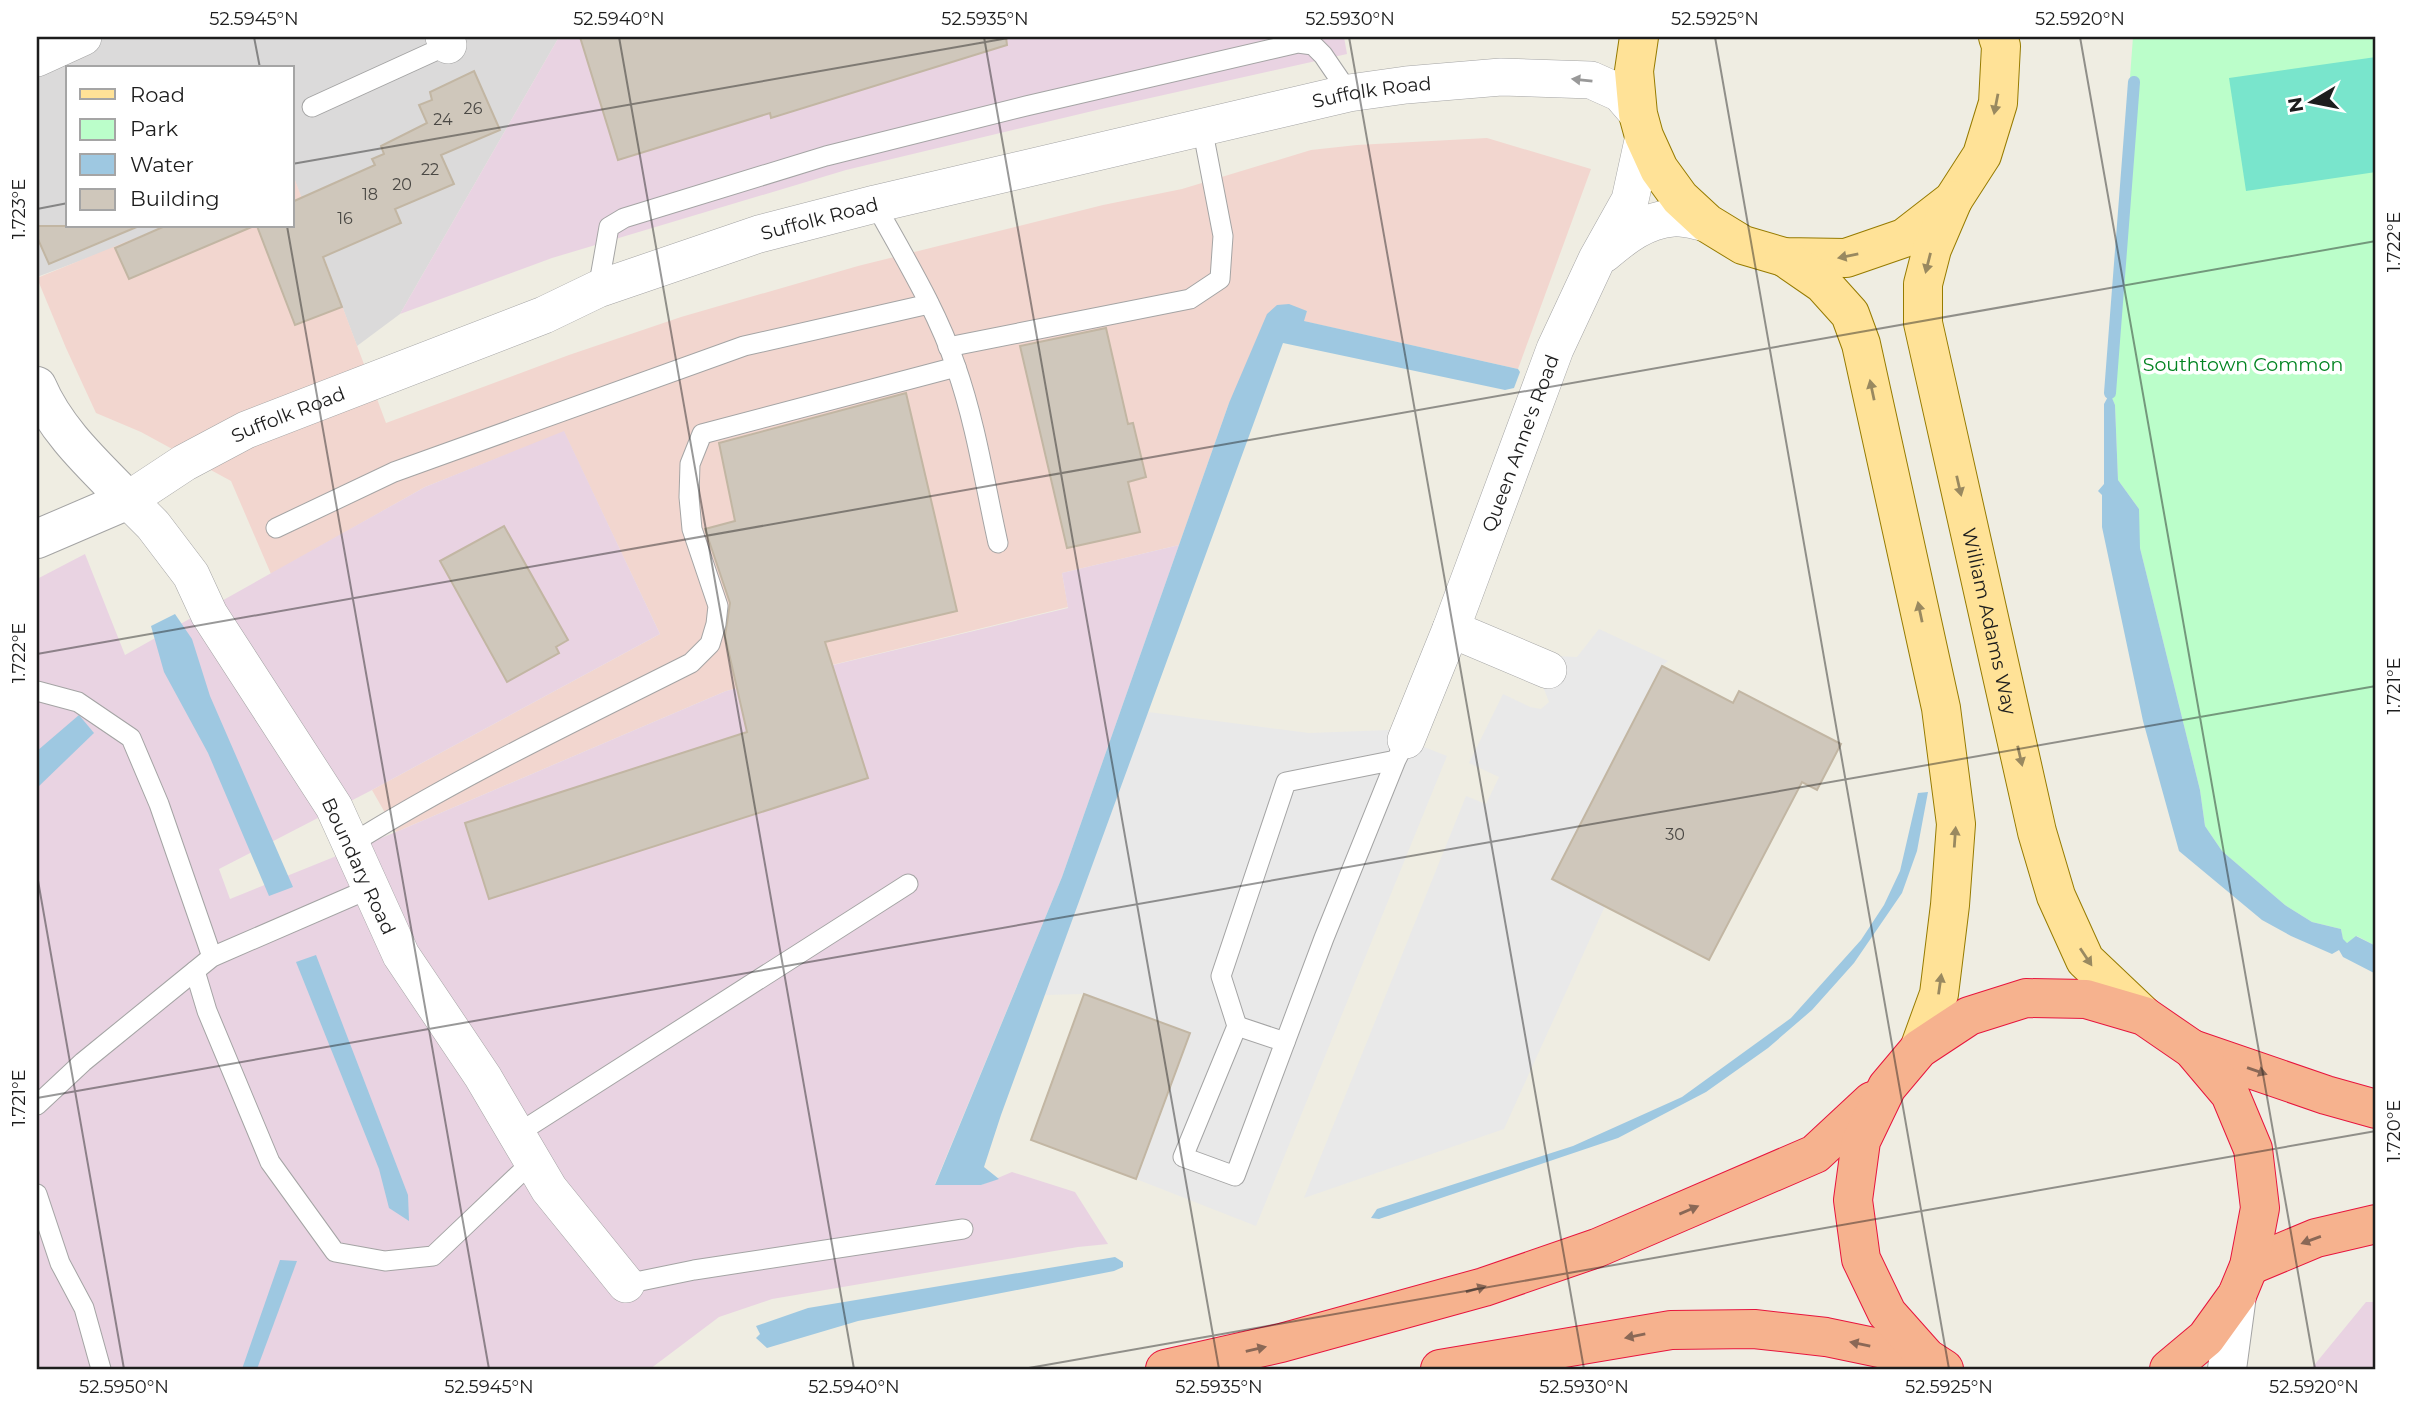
<svg xmlns="http://www.w3.org/2000/svg" width="2413" height="1406" font-family="Montserrat,sans-serif">
<rect width="100%" height="100%" fill="#efede2"/>
<!-- residential -->
<path fill="#dbdada" d="M37 37H559L400 314 357 346 295 181H292V68H68V226H165L114 248 37 277Z"/>
<!-- commercial -->
<path fill="#f2d6cf" d="M1487 138 1591 169 1518 369 1303 321 1307 310 1229 403 1179 545 1062 573 1068 607 726 691 396 832 372 790 660 634 564 432 425 487 271 574 231 481 141 432 96 413 66 348 37 278 165 226H292V181L295 180 386 423 569 355 681 317 858 266 1103 205 1182 189 1311 150 1357 145Z"/>
<!-- industrial -->
<g fill="#e9d3e2">
<path d="M559 37H1344L1347 54 1101 109 846 170 552 258 400 314Z"/>
<path d="M564 431 660 634 372 790 219 869 230 899 396 832 726 691 1068 608 1062 573 1179 545 1062 877 935 1184 981 1185 1012 1172 1075 1192 1108 1244 1078 1247 772 1299 719 1317 650 1369H37V579L85 554 125 655 425 487Z"/>
<path d="M2366 1302H2376V1369H2311Z"/>
</g>
<!-- park -->
<path fill="#bbfeca" d="M2133 37H2376V946L2357 936 2347 943 2343 940 2341 929 2312 922 2285 905 2222 851 2205 826 2200 790 2139 544V509L2118 480 2115 405 2107 387Z"/>
<!-- pitch -->
<path fill="#79e5cc" d="M2376 57V172L2246 191 2229 78Z"/>
<!-- parking -->
<g fill="#e9e9e9">
<path d="M1599 629 1668 661 1662 666 1552 878 1605 906 1504 1129 1304 1198 1466 796 1486 804 1499 777 1469 763 1503 694 1530 707 1541 709 1549 702 1542 684 1554 656 1577 657Z"/>
<path d="M1148 712 1309 733 1390 730 1406 740 1447 756 1256 1226 1136 1179 1190 1033 1084 994 1044 995Z"/>
</g>
<!-- water -->
<g fill="#9ec8e1">
<path d="M1289 304 1307 311 1304 321 1518 369 1520 372 1514 388 1505 390 1283 343 1001 1115 984 1167 999 1179 981 1185H935L1062 877 1229 403 1267 314 1277 305Z"/>
<path d="M2110 393 2115 405 2118 480 2139 509 2140 548 2200 790 2205 826 2222 851 2285 905 2312 922 2341 929 2343 939 2347 943 2356 936 2376 946V974L2343 957 2339 950 2332 954 2291 936 2262 920 2179 851 2143 721 2102 527V495L2098 491 2104 484V404Z"/>
<path d="M175 614 192 639 210 696 293 887 269 896 208 753 164 672 151 626Z"/>
<path d="M79 715 94 733 37 788V751Z"/>
<path d="M1928 792 1917 851 1902 893 1854 963 1812 1010 1768 1048 1706 1092 1618 1138 1379 1219 1371 1218 1377 1209 1573 1146 1682 1097 1791 1018 1861 940 1884 905 1900 871 1918 793Z"/>
<path d="M316 955 408 1195 409 1221 389 1208 379 1169 296 962Z"/>
<path d="M1115 1257 1123 1262V1267L1114 1271 858 1321 767 1348 756 1338 760 1334 756 1326 808 1308Z"/>
<path d="M280 1260 297 1261 257 1369H242Z"/>
</g>
<g fill="none" stroke-linecap="round" stroke-linejoin="round">
<!-- stream -->
<path stroke="#9ec8e1" stroke-width="12" d="M2110 393 2134 82"/>
</g>
<!-- building -->
<g fill="#cfc7bb" stroke="#c2b6a3" stroke-width="2">
<path d="M580 37H1006L1007 45 771 118 770 113 618 160Z"/>
<path d="M474 71 500 130 441 155 454 184 395 209 401 223 323 257 342 307 295 325 257 226H292V202L375 165 372 159 384 154 381 146 427 123 419 105 432 100 430 92Z"/>
<path d="M37 226H139L49 264 37 237Z"/>
<path d="M165 226H254L129 279 115 248Z"/>
<path d="M1106 328 1128 424 1133 423 1146 477 1128 482 1140 532 1067 548 1020 346Z"/>
<path d="M906 393 957 611 825 642 868 778 489 899 465 823 747 732 725 636 730 603 705 529 735 521 719 443Z"/>
<path d="M504 526 568 640 556 647 559 653 507 682 440 561Z"/>
<path d="M1662 666 1733 703 1739 691 1841 744 1817 790 1802 782 1709 960 1552 879Z"/>
<path d="M1084 994 1190 1033 1136 1179 1031 1140Z"/>
</g>
<g fill="none" stroke-linecap="round" stroke-linejoin="round">
<!-- service casing -->
<g stroke="#a4a4a4" stroke-width="21">
<g id="service">
<path d="M312 107 448 45"/>
<path d="M875 204C904 257 937 310 956 367 976 424 985 485 998 543"/>
<path d="M598 289 609 227 624 218 826 156 1026 106 1298 43 1313 45 1323 55 1349 93"/>
<path d="M948 347 1190 299 1220 279 1223 236 1202 127"/>
<path d="M276 528 394 472 744 346 929 304"/>
<path d="M37 691 78 702 131 738 159 804 212 957"/>
<path d="M1396 760 1286 782 1221 976 1237 1026 1183 1157 1235 1176 1324 938 1396 760 1406 740"/>
<path d="M351 844C460 776 576 721 691 663L710 644 716 624 718 606 692 529 689 497 690 464 702 434 956 367"/>
<path d="M195 971 207 1011 270 1162 335 1252 385 1261 433 1256 533 1161"/>
<path d="M1237 1026 1285 1042"/>
<path d="M37 1105 83 1062 212 957 371 888"/>
<path d="M517 1134 908 884"/>
<path d="M37 1194 60 1263 84 1308 101 1369"/>
<path d="M626 1284 694 1270 963 1229"/>
</g>
</g>
<!-- minor casing -->
<g stroke="#a4a4a4" stroke-width="38">
<g id="minor">
<path d="M444 37 448 45"/>
<path d="M37 58 83 37"/>
<path d="M1604 254C1624 237 1645 220 1673 218 1683 217 1696 221 1707 223"/>
<path d="M1451 629 1548 670"/>
<path id="s1" d="M1406 740 1451 629 1555 349 1597 259 1630 200 1644 136"/>
<path id="s2" d="M626 1284 549 1189 483 1077 401 955 334 807 209 614 191 575 153 525 128 500 184 463 246 430 544 315 598 289 759 234 875 204 1349 93 1406 85 1501 77 1591 80 1620 93 1638 114"/>
</g>
</g>
<!-- tertiary casing -->
<g stroke="#a4a4a4" stroke-width="40">
<g id="tertiary">
<path d="M37 386C56 431 94 465 128 500L37 539"/>
<path d="M2227 1369 2237 1295"/>
</g>
</g>
<!-- primary casing -->
<g stroke="#967b00" stroke-width="40">
<g id="primary">
<path d="M1639 37 1634 71 1638 114 1644 136 1659 169 1680 198 1707 223 1743 245 1784 257 1846 258 1904 238 1953 200 1982 155 1998 103 2001 46 1998 37"/>
<path id="s3" d="M1953 200 1932 249 1923 284V323L2037 832 2056 896 2085 960 2144 1016"/>
<path d="M1784 257 1823 284 1850 314 1861 344 1941 708 1956 824 1950 905 1939 994 1919 1049"/>
</g>
</g>
<!-- trunk casing -->
<g stroke="#e7153d" stroke-width="40">
<g id="trunk">
<path d="M2192 1049 2326 1095 2376 1109"/>
<path d="M2249 1266 2316 1238 2376 1224"/>
<path d="M1165 1369 1281 1343 1484 1287 1597 1248 1815 1154 1872 1101"/>
<path d="M1440 1369 1671 1330 1754 1329 1826 1337 1927 1358"/>
<path d="M1944 1369 1927 1358 1887 1313 1861 1259 1853 1200 1861 1141 1887 1087 1919 1049 1969 1016 2026 998 2086 999 2144 1016 2192 1049 2230 1094 2253 1149 2260 1208 2249 1266 2237 1295 2206 1338 2169 1369"/>
</g>
</g>
<!-- service -->
<use href="#service" stroke="#fff" stroke-width="19"/>
<!-- minor -->
<use href="#minor" stroke="#fff" stroke-width="37"/>
<!-- tertiary -->
<use href="#tertiary" stroke="#fff" stroke-width="38"/>
<!-- primary -->
<use href="#primary" stroke="#ffe297" stroke-width="38"/>
<!-- trunk -->
<use href="#trunk" stroke="#f6b28e" stroke-width="38"/>
</g>
<!-- one-way arrows -->
<defs><path id="oneway-solid" d="M-6-.8H1V-3.2L6.5 0L1 3.2V.8H-6Z" transform="scale(1.75)"/></defs>
<use fill="#999" href="#oneway-solid" transform="translate(1582 80) rotate(-174)"/>
<g fill="#998960">
<use href="#oneway-solid" transform="translate(1996 104) rotate(101)"/>
<use href="#oneway-solid" transform="translate(1848 256) rotate(169)"/>
<use href="#oneway-solid" transform="translate(1928 263) rotate(104)"/>
<use href="#oneway-solid" transform="translate(1872 390) rotate(-102)"/>
<use href="#oneway-solid" transform="translate(1959 486) rotate(77)"/>
<use href="#oneway-solid" transform="translate(1920 612) rotate(-102)"/>
<use href="#oneway-solid" transform="translate(2020 756) rotate(77)"/>
<use href="#oneway-solid" transform="translate(1955 837) rotate(-86)"/>
<use href="#oneway-solid" transform="translate(2086 957) rotate(56)"/>
<use href="#oneway-solid" transform="translate(1940 984) rotate(-82)"/>
</g>
<g fill="#8a6856">
<use href="#oneway-solid" transform="translate(2257 1071) rotate(19)"/>
<use href="#oneway-solid" transform="translate(1689 1210) rotate(-23)"/>
<use href="#oneway-solid" transform="translate(2311 1240) rotate(160)"/>
<use href="#oneway-solid" transform="translate(1476 1289) rotate(-16)"/>
<use href="#oneway-solid" transform="translate(1635 1336) rotate(169)"/>
<use href="#oneway-solid" transform="translate(1860 1344) rotate(-168)"/>
<use href="#oneway-solid" transform="translate(1256 1349) rotate(-13)"/>
</g>
<!-- ticks -->
<path fill="none" stroke="#1d1d1d" stroke-width="2" stroke-opacity="0.45" d="M254 37 260 68M619 37 854 1369M984 37 1219 1369M1349 37 1584 1369M1715 37 1949 1369M2080 37 2315 1369M292 164 1014 37M37 209 68 203M287 226 489 1369M37 654 2376 241M37 875 124 1369M37 1098 2376 686M1023 1369 2376 1131"/>
<g text-anchor="middle" stroke-width="7" stroke-linejoin="round" paint-order="stroke">
<!-- number labels -->
<g font-size="16" fill="#4a4844">
<text x="473" y="114">26</text>
<text x="443" y="125">24</text>
<text x="430" y="175">22</text>
<text x="402" y="190">20</text>
<text x="370" y="200">18</text>
<text x="345" y="224">16</text>
<text x="1675" y="840">30</text>
</g>
<!-- street labels -->
<g font-size="19" fill="#1d1d1d" stroke="#fff">
<text dy="7" stroke="none"><textPath href="#s2" startOffset="2249">Suffolk Road</textPath></text>
<text dy="7" stroke="none"><textPath href="#s2" startOffset="1682">Suffolk Road</textPath></text>
<text dy="7" stroke="none"><textPath href="#s2" startOffset="1115">Suffolk Road</textPath></text>
<text dy="7" stroke="none"><textPath href="#s1" startOffset="318">Queen Anne's Road</textPath></text>
<text dy="7" stroke="none"><textPath href="#s3" startOffset="434">William Adams Way</textPath></text>
<text transform="translate(359 866) rotate(65)" y="7">Boundary Road</text>
</g>
<!-- park labels -->
<g font-size="19" fill="#028421" stroke="#fff">
<text x="2243" y="371">Southtown Common</text>
</g>
</g>
<!-- border -->
<rect width="2413" height="1406" fill="none" stroke="#ffffff" stroke-width="77"/>
<!-- legend -->
<rect x="66" y="66" width="228" height="161" fill="#ffffff" stroke="#a5a5a5" stroke-width="2"/>
<rect x="80" y="89" width="35" height="10" fill="#ffe297" stroke="#a5a5a5" stroke-width="2"/>
<text x="130" y="102" font-size="21" fill="#1d1d1d">Road</text>
<rect x="80" y="119" width="35" height="21" fill="#bbfeca" stroke="#a5a5a5" stroke-width="2"/>
<text x="130" y="136" font-size="21" fill="#1d1d1d">Park</text>
<rect x="80" y="154" width="35" height="21" fill="#9ec8e1" stroke="#a5a5a5" stroke-width="2"/>
<text x="130" y="172" font-size="21" fill="#1d1d1d">Water</text>
<rect x="80" y="189" width="35" height="21" fill="#cfc7bb" stroke="#a5a5a5" stroke-width="2"/>
<text x="130" y="206" font-size="21" fill="#1d1d1d">Building</text>
<!-- north arrow -->
<g transform="translate(2312 102) rotate(260)" stroke="#ffffff" stroke-width="5" paint-order="stroke">
<path d="M0-5L12 26L0 18L-12 26Z" fill="#1d1d1d"/>
<text y="-10" font-size="19" font-weight="bold" text-anchor="middle" fill="#1d1d1d">N</text>
</g>
<rect x="38" y="38" width="2336" height="1330" fill="none" stroke="#1d1d1d" stroke-width="2.5"/>
<g font-size="18" text-anchor="middle" fill="#1d1d1d">
<text x="254" y="25">52.5945°N</text>
<text x="619" y="25">52.5940°N</text>
<text x="985" y="25">52.5935°N</text>
<text x="1350" y="25">52.5930°N</text>
<text x="1715" y="25">52.5925°N</text>
<text x="2080" y="25">52.5920°N</text>
<text transform="translate(19 209) rotate(-90)" y="6">1.723°E</text>
<text transform="translate(2394 242) rotate(-90)" y="6">1.722°E</text>
<text transform="translate(19 653) rotate(-90)" y="6">1.722°E</text>
<text transform="translate(2394 686) rotate(-90)" y="6">1.721°E</text>
<text transform="translate(19 1098) rotate(-90)" y="6">1.721°E</text>
<text transform="translate(2394 1131) rotate(-90)" y="6">1.720°E</text>
<text x="124" y="1393">52.5950°N</text>
<text x="489" y="1393">52.5945°N</text>
<text x="854" y="1393">52.5940°N</text>
<text x="1219" y="1393">52.5935°N</text>
<text x="1584" y="1393">52.5930°N</text>
<text x="1949" y="1393">52.5925°N</text>
<text x="2314" y="1393">52.5920°N</text>
</g>
</svg>
